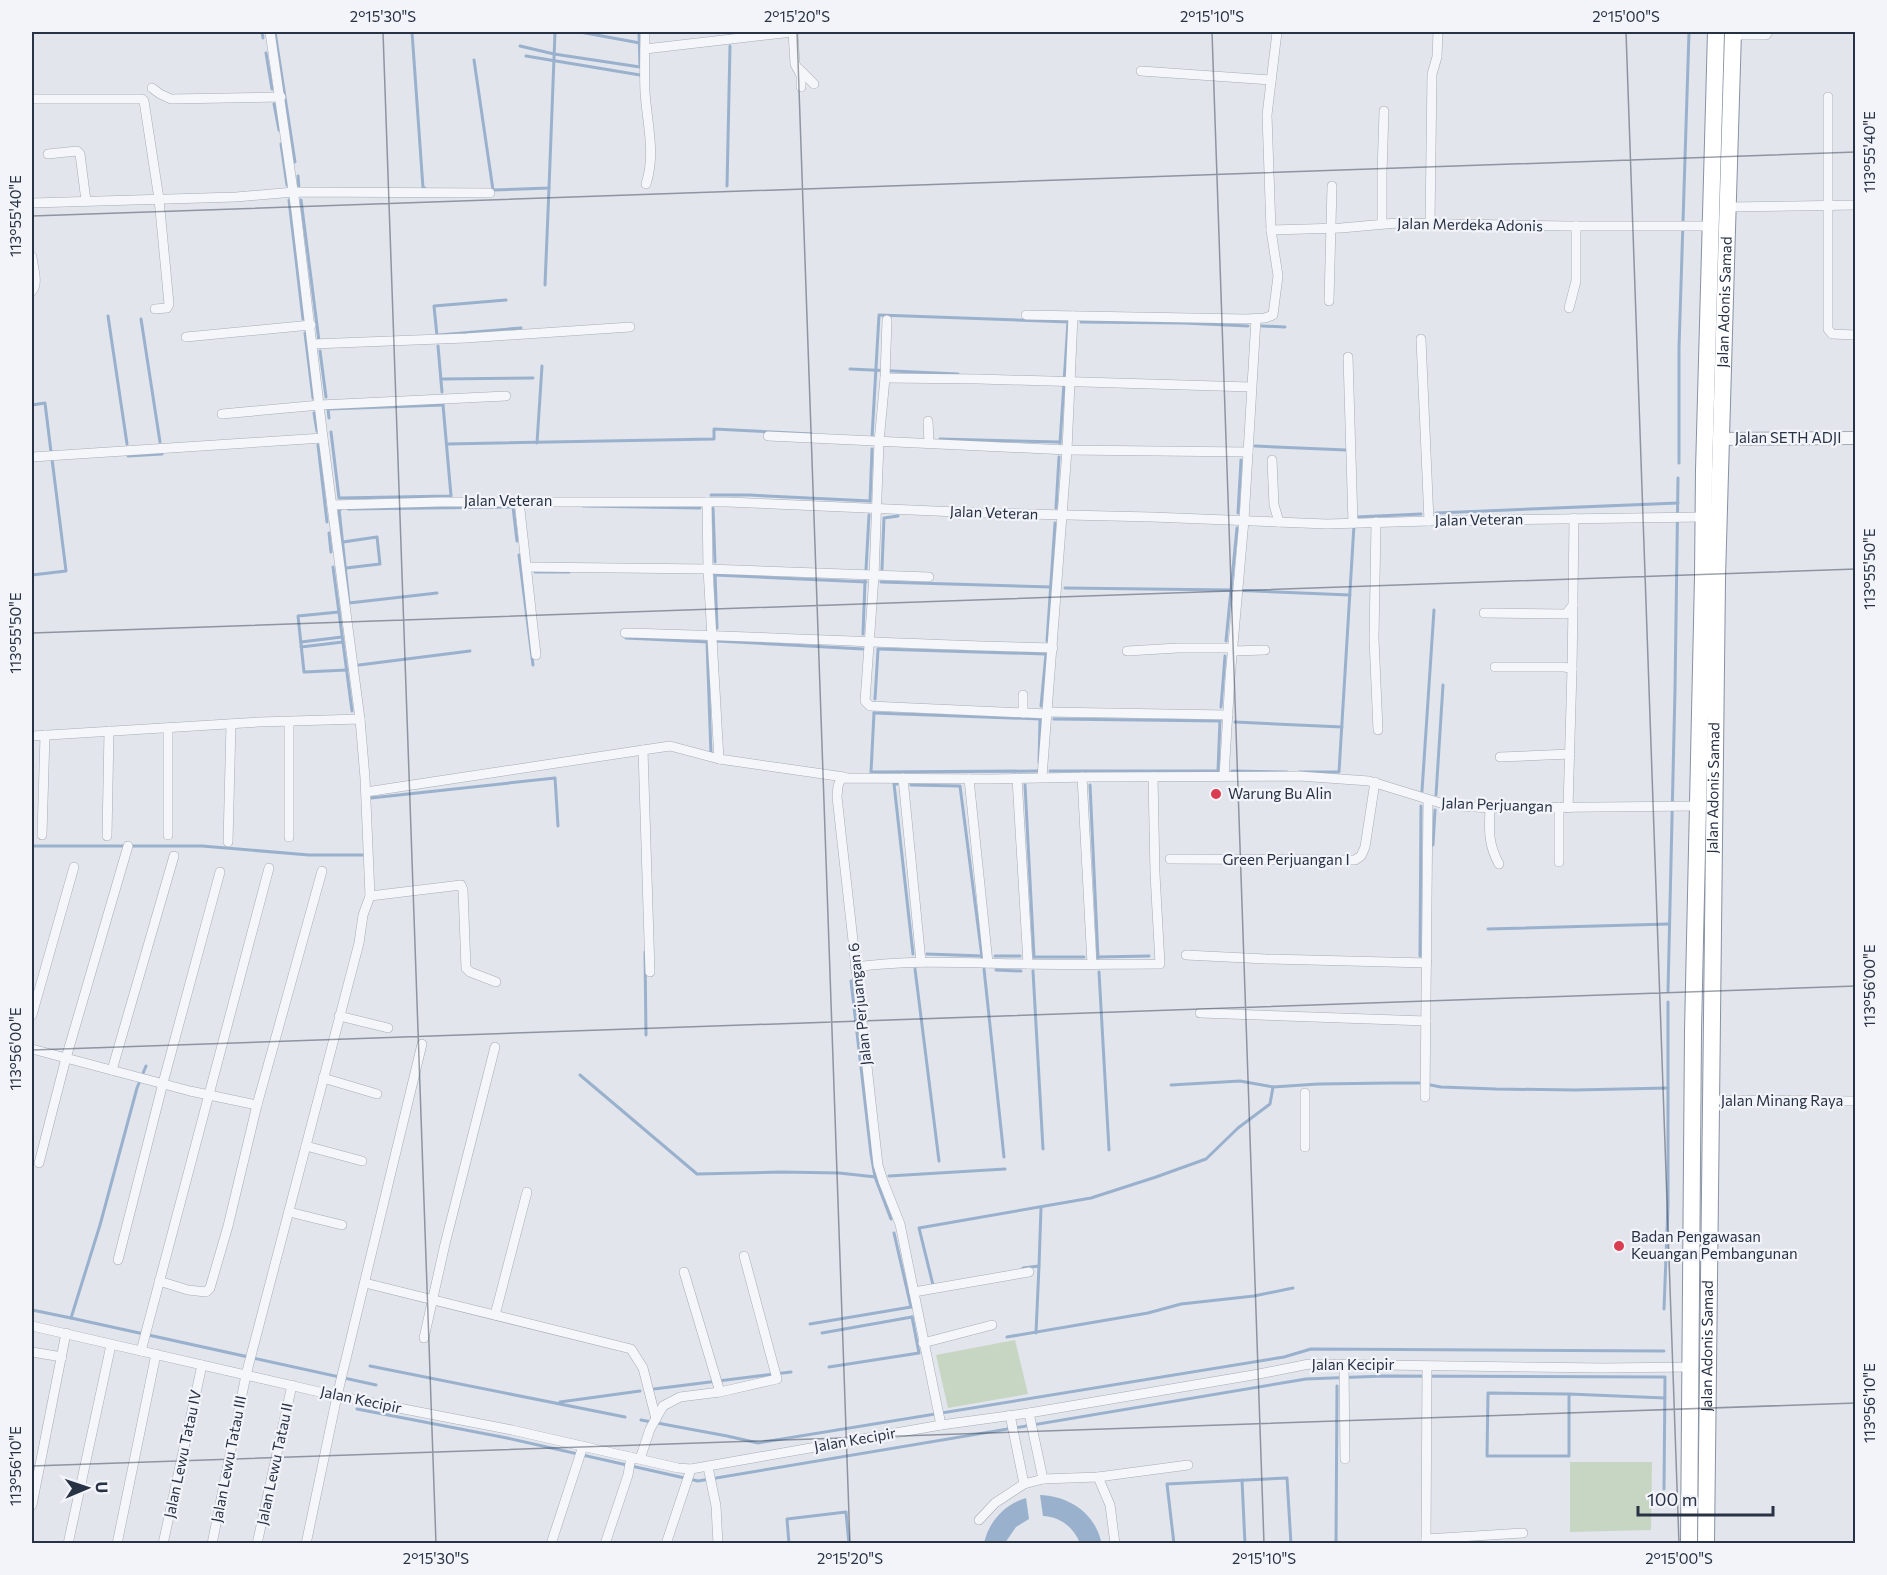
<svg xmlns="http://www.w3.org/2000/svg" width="1887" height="1575" font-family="Commissioner,sans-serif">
<rect width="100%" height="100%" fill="#e2e5ec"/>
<!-- green -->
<g fill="#c7d6c2">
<path d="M1015 1340 1028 1394 948 1408 936 1355Z"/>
<path d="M1570 1462H1652L1651 1530 1570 1532Z"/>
</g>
<!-- water -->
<g fill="#9ab1ce">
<path d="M1040 1495C1068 1496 1094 1512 1101 1541L1080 1543C1073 1527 1061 1517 1043 1516Z"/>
<path d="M1026 1498 1029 1519 1016 1527 1005 1543H984C989 1521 1005 1504 1026 1498Z"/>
</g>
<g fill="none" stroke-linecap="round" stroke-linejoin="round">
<!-- stream -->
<g stroke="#9ab1ce" stroke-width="3">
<path d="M262 32 263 38"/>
<path d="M275 32 295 162"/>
<path d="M412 32 423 188H425"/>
<path d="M580 32 640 43"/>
<path d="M730 34 746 33"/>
<path d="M520 46 554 54 640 67 639 32"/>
<path d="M266 53 272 89"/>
<path d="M526 56 640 75"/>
<path d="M474 60 493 190 549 188 555 32"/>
<path d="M274 104 279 130"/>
<path d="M281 144 287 185"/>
<path d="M298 176 299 189"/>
<path d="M727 186 730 46"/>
<path d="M289 200 303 319"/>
<path d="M301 200 319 341"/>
<path d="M545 285 549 188"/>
<path d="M108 316 127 444"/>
<path d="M141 319 160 442"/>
<path d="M1081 322 1183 323 1248 326"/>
<path d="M1262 326 1285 327"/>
<path d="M305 333 313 398"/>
<path d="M439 335 521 328"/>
<path d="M437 336 434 306 506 300"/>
<path d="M438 346 442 392"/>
<path d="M320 351 326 397"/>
<path d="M850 369 958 374"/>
<path d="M441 379 533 378"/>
<path d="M32 405 45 403 51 452"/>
<path d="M328 409 443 405"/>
<path d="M328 409 329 418"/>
<path d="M314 413 317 431"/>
<path d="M331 432 339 498 451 496 443 405"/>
<path d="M872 437 879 315 1069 322"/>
<path d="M940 439 1060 442"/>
<path d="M537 443 542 366"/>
<path d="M1060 443 1068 322"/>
<path d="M447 444 714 439V429L812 434"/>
<path d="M318 445 327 522"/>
<path d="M1255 446 1346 450"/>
<path d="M128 456 162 454"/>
<path d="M1679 463V348L1689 32"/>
<path d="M711 495H749L870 501"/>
<path d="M870 501 872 449"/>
<path d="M583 506 700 508"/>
<path d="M513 507 517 541"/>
<path d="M713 508 715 562"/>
<path d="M1056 508 1059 457"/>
<path d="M341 509H339L349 603 437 593"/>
<path d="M348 509 514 507"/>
<path d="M1238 513 1241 460"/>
<path d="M1436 513 1678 503"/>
<path d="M1356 517 1421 514"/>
<path d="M329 533 331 552"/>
<path d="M343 542 377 537 380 564 346 568"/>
<path d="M519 555 533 665"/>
<path d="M333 567 352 711"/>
<path d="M866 569 869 515"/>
<path d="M882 569 884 518 898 516"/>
<path d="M535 572H569"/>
<path d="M715 574 717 628"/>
<path d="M32 575 66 571 52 459"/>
<path d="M715 575 866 582"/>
<path d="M881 582 1052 587"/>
<path d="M1065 588 1230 590 1350 595"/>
<path d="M339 612 298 616 304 672 347 670"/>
<path d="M863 634 865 581"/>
<path d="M626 638 708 642"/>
<path d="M717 641 863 649"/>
<path d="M1047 641 1055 523"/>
<path d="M1226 641 1237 528"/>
<path d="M301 642 342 637"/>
<path d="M707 642 711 754"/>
<path d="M301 647 343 642"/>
<path d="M878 649 1046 654"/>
<path d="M359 665 470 651"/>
<path d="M875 699 878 650"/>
<path d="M1041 706 1046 654"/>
<path d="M1221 707 1225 656"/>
<path d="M874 713 871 772 1039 771"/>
<path d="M874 713 1041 719"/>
<path d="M1054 719 1220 721"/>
<path d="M1235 722 1342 727"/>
<path d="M1039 763 1040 719"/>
<path d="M1050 771H1218"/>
<path d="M1218 771 1220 720"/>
<path d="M1232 771 1287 772"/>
<path d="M1299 772H1339L1354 525"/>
<path d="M897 784H894L913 954"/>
<path d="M911 785 960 786 982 957"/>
<path d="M1025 785 1034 957"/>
<path d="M1090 785 1098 958"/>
<path d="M1422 791 1434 610"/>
<path d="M370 792 371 798 555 778 558 826"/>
<path d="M1436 795 1443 685"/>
<path d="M1433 845 1435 810"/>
<path d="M32 846H202L309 855H364"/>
<path d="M1488 929 1669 924"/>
<path d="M645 952 646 1035"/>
<path d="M927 954 983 956"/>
<path d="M995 956H1020"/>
<path d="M1420 956 1421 806"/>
<path d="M1034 957H1084"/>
<path d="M1097 957 1149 956"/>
<path d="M915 969 939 1161"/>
<path d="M984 969 1004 1157"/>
<path d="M996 970 1021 971"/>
<path d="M1033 971 1043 1149"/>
<path d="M1099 972 1109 1150"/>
<path d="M851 981 871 1154 875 1177 891 1219"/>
<path d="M1668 991 1675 690 1678 478"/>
<path d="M146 1066 137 1088 100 1225 71 1318 376 1385"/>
<path d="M580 1075 697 1174 781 1172 839 1173 876 1177"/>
<path d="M1171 1085 1240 1081 1273 1087"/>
<path d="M889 1176 1005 1169"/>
<path d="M894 1233 911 1307"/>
<path d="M1039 1266 1041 1208"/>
<path d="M1023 1268 1039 1266 1036 1333"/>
<path d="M934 1285H933L919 1228 1091 1198 1156 1177 1206 1159 1238 1128 1270 1104 1273 1087 1318 1084 1391 1083H1420L1441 1087 1496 1089 1575 1090 1668 1088"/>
<path d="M1664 1309 1668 1205V1002"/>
<path d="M32 1310 71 1318"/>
<path d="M810 1324 911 1307"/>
<path d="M822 1333 912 1317"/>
<path d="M1007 1337 1148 1313 1181 1304 1254 1296 1293 1288"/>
<path d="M370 1366 625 1417"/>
<path d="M829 1367 919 1353 912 1317"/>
<path d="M654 1389 791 1372"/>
<path d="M1569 1394V1456H1487L1488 1393 1569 1394 1665 1398"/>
<path d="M560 1402 640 1391"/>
<path d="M357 1409 507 1438 698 1481 1306 1379 1384 1376 1665 1377 1664 1489"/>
<path d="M641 1420 727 1436 758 1443 1284 1357 1311 1349 1664 1351"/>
<path d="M1242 1480 1245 1544"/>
<path d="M789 1544 787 1519 846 1512 849 1544"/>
<path d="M1174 1544 1167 1484 1287 1478 1291 1544"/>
<path d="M1336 1544 1337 1386"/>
</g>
<!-- minor casing -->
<g stroke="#a6acb7" stroke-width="10">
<g id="minor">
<path d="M270 32 296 211 323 438 360 719"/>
<path d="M645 32C645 52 644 72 645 92 647 124 656 153 646 184"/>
<path d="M793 32 795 64 801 75V87"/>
<path d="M1733 35H1766L1768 32"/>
<path d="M645 49 793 32"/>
<path d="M799 69 814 84"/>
<path d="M1141 71 1271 80"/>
<path d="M152 88 160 94 171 99 281 97"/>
<path d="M1828 97V329L1832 334 1856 335"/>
<path d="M32 99H142L144 101 159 199 169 304 167 308 155 309"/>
<path d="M48 154 77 151 80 154 86 201"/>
<path d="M32 203 236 197 294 192 490 193"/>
<path d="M1729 207 1856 205"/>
<path d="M1382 223V173L1384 111"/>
<path d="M1430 223 1432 74 1437 57 1438 32"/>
<path d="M1271 230 1341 228 1397 223 1566 226H1710"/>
<path d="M32 257C33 268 39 283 32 291"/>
<path d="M1329 301 1332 186"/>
<path d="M1569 308 1576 281V226"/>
<path d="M1026 315 1246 319 1265 318 1273 315 1278 276 1271 230 1267 115 1277 32"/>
<path d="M887 320 885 378 879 442 874 576 865 701 870 706 1047 714"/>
<path d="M186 337 311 325"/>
<path d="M1421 339 1429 521"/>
<path d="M313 344 466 338 630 327"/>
<path d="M1348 357 1353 523"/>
<path d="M885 378 979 379 1251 387"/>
<path d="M222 414 320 405 506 396"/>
<path d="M928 421 929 443"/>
<path d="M768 436 1067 450 1248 452"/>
<path d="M32 457 323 438"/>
<path d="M1272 460 1274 505 1279 522"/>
<path d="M519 501 536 655"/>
<path d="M707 502 708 569 719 759"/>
<path d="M332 505 440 502H727L981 513 1152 517 1327 524 1429 521 1703 517"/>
<path d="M1376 522 1374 639 1378 730"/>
<path d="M527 567 708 569 929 577"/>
<path d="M1484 613 1566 614 1573 605V598L1574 518"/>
<path d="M625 633C768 636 910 645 1053 648"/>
<path d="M1127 651 1178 648H1233"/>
<path d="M1233 651 1265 650"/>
<path d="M1495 667H1564L1572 669 1568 808"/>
<path d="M1572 669 1573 605"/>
<path d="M1047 712 1228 715"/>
<path d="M1023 713V695"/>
<path d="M289 722V837"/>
<path d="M32 736 259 722 360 719 365 778 370 896 363 915 359 943 246 1375 212 1544"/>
<path d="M1500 757 1570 754"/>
<path d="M1224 776 1230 678 1244 520 1256 319"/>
<path d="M1042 777 1067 450 1073 316"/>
<path d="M1082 777 1092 964"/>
<path d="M903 778 921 962"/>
<path d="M1017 778 1028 964"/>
<path d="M969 779 988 963"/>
<path d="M366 792 643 750"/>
<path d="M1559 807V862"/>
<path d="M1490 808C1489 830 1488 844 1499 864"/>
<path d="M42 835 45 735"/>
<path d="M168 835V728"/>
<path d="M107 836 109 731"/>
<path d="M228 842 231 724"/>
<path d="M1170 859 1355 860 1361 856 1365 847 1375 782"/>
<path d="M370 896 461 885 463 890 466 968 470 972 496 982"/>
<path d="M1186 955 1266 959 1427 963"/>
<path d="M855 967C912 959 969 963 1026 964 1070 965 1115 964 1160 964L1155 874 1153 777"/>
<path d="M650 972 643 750 670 746 719 759 844 777"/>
<path d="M1200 1013 1426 1021"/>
<path d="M32 1015 74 867"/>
<path d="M339 1016 388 1028"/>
<path d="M32 1049 190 1091 257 1105 322 871"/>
<path d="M112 1070 174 856"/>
<path d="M323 1078 377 1094"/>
<path d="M1425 1097 1428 801"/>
<path d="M1708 1100 1856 1101"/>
<path d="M306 1146 362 1161"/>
<path d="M1305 1147V1093"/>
<path d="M39 1163 66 1058 128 846"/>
<path d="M289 1212 342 1225"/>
<path d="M118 1260 163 1083 220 872"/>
<path d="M684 1272 720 1392"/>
<path d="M159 1281 188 1290 206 1292 210 1288 228 1226 257 1105"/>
<path d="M365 1283 631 1349 643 1368 656 1419"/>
<path d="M914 1292 1029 1272"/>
<path d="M495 1315 527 1192"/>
<path d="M32 1326 337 1396 512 1430 678 1468 691 1469 941 1425 1029 1413 1259 1374 1309 1364 1604 1368 1690 1367"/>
<path d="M424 1338 445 1244 495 1047"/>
<path d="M923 1343 992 1325"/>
<path d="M141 1351 269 868"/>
<path d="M32 1352 62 1357"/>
<path d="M1344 1364 1345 1459"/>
<path d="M1029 1413 1043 1479"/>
<path d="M1010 1415 1024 1484"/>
<path d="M941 1425 900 1224 883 1181 878 1165 837 797 838 786 841 778 989 779 1090 777 1299 776 1369 781 1447 805 1490 808 1697 806"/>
<path d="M640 1459 650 1429 663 1406 680 1397 720 1392 777 1379 744 1256"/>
<path d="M708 1467 716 1506 718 1544"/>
<path d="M1098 1477 1110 1505 1115 1544"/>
<path d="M32 1505 66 1333"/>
<path d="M979 1520 995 1503 1024 1484 1043 1479 1098 1477 1188 1465"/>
<path d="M1426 1539 1523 1533"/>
<path d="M68 1544 111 1345"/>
<path d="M117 1544 156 1354"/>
<path d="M163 1544 202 1365"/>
<path d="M257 1544 292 1385"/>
<path d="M306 1544 337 1396 422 1044"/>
<path d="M551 1544 583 1446"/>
<path d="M605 1544 628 1475 631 1457"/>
<path d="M666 1544 691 1469"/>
<path d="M1426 1544 1427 1366"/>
</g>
</g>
<!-- tertiary casing -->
<g stroke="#a6acb7" stroke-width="14">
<path id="tertiary" d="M1721 439 1856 438"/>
</g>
<!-- trunk casing -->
<g stroke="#8892a4" stroke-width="18">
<g id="trunk">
<path d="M1689 1544 1693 1031 1703 577 1704 470 1716 32"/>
<path id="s1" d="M1706 1544C1708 1222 1711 900 1717 578 1721 396 1728 214 1733 32"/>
</g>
</g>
<!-- minor -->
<use href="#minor" stroke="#f5f6f9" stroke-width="9"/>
<!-- tertiary -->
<use href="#tertiary" stroke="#f5f6f9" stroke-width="12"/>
<!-- trunk -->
<use href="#trunk" stroke="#fff" stroke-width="16"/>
</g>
<!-- ticks -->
<path fill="none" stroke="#283245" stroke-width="1.5" stroke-opacity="0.45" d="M383 32 436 1544M797 32 850 1544M1212 32 1264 1544M1626 32 1679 1544M32 216 1856 152M32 633 1856 569M32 1050 1856 986M32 1466 1856 1403"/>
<!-- markers -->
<g fill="#da3d4f" stroke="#f2f4f9" stroke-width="2">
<circle cx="1216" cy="794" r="6"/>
<circle cx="1619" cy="1246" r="6"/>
</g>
<g text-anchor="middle" stroke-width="4.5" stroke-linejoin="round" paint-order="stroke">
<!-- street labels -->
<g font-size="15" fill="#283245" stroke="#f2f4f9">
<text transform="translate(1470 225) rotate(1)" y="5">Jalan Merdeka Adonis</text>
<text dy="5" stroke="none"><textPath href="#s1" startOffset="1242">Jalan Adonis Samad</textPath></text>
<text x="1788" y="443">Jalan SETH ADJI</text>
<text x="508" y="506">Jalan Veteran</text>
<text transform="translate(994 513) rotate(2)" y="5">Jalan Veteran</text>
<text transform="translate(1479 520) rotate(-1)" y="5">Jalan Veteran</text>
<text dy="5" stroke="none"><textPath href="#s1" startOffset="756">Jalan Adonis Samad</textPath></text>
<text transform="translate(1497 805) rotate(2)" y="5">Jalan Perjuangan</text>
<text x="1286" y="865">Green Perjuangan I</text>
<text transform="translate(860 1004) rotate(-96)" y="5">Jalan Perjuangan 6</text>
<text x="1782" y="1106">Jalan Minang Raya</text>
<text dy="5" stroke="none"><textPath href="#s1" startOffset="198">Jalan Adonis Samad</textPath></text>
<text x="1353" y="1370">Jalan Kecipir</text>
<text transform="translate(361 1400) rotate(12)" y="5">Jalan Kecipir</text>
<text transform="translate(855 1440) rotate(-10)" y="5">Jalan Kecipir</text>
<text transform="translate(183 1454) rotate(-78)" y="5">Jalan Lewu Tatau IV</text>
<text transform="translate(229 1459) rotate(-79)" y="5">Jalan Lewu Tatau III</text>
<text transform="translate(275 1464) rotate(-78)" y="5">Jalan Lewu Tatau II</text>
</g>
<!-- poi labels -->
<g font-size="15" fill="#283245" stroke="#f2f4f9" text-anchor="start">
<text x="1228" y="799">Warung Bu Alin</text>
<text x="1631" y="1242">Badan Pengawasan<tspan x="1631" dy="17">Keuangan Pembangunan</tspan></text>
</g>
</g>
<!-- border -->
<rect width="1887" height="1575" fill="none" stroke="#f2f4f9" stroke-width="66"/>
<!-- north arrow -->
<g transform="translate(87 1488) rotate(88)" stroke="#f2f4f9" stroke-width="4.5" paint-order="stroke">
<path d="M0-4.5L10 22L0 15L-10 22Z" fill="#283245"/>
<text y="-9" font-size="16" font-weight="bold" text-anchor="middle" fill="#283245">U</text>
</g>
<!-- scale -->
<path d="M1638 1506v9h135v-9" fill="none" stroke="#283245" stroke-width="3"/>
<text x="1647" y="1506" font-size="18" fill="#283245" stroke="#f2f4f9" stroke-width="4.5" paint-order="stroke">100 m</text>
<rect x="33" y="33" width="1821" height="1509" fill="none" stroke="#283245" stroke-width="2"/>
<g font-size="15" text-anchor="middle" fill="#283245">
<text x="383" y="22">2°15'30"S</text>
<text x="797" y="22">2°15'20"S</text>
<text x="1212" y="22">2°15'10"S</text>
<text x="1626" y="22">2°15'00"S</text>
<text transform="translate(1870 152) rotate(-90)" y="5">113°55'40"E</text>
<text transform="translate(16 216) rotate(-90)" y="5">113°55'40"E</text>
<text transform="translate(1870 569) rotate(-90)" y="5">113°55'50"E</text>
<text transform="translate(16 633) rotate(-90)" y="5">113°55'50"E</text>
<text transform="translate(1870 986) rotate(-90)" y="5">113°56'00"E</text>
<text transform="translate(16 1049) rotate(-90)" y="5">113°56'00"E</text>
<text transform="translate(1870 1403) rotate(-90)" y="5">113°56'10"E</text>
<text transform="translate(16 1466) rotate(-90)" y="5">113°56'10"E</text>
<text x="436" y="1564">2°15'30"S</text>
<text x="850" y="1564">2°15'20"S</text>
<text x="1264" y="1564">2°15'10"S</text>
<text x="1679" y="1564">2°15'00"S</text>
</g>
</svg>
